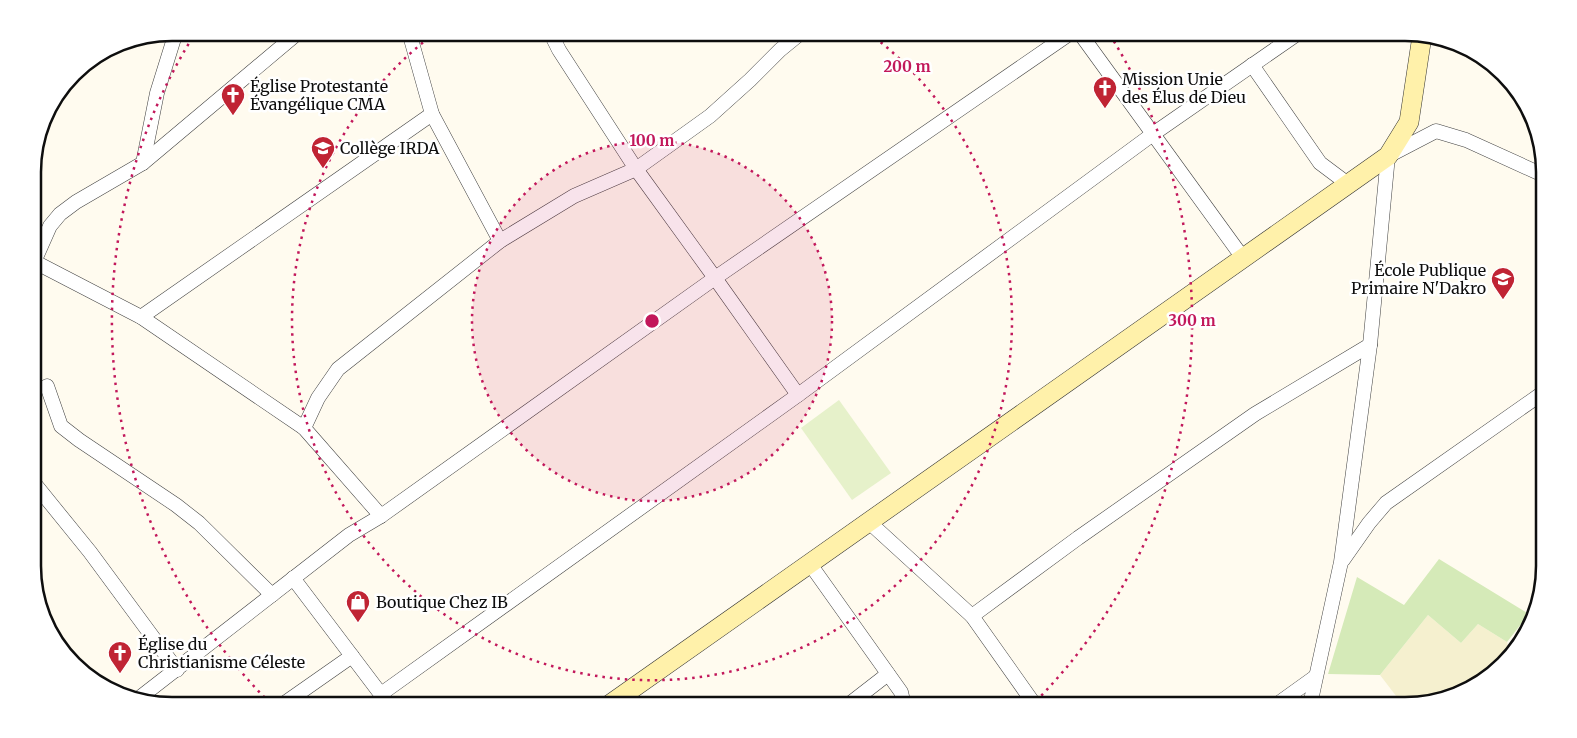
<svg xmlns="http://www.w3.org/2000/svg" width="1577" height="738" font-family="Merriweather,serif">
<rect width="100%" height="100%" fill="#fffbef"/>
<!-- farmland -->
<path fill="#f5f0cf" d="M1428 615 1461 643 1478 624 1507 642 1509 650 1483 682 1414 705H1403L1380 675Z"/>
<!-- green -->
<path fill="#d5eab8" d="M1439 559 1529 614 1507 642 1478 624 1461 643 1428 615 1380 675 1328 674 1357 577 1404 605Z"/>
<!-- pitch -->
<path fill="#e6f1ca" d="M839 400 891 473 852 500 801 428Z"/>
<g fill="none" stroke-linecap="round" stroke-linejoin="round">
<!-- street casing -->
<g stroke="#414141" stroke-width="15">
<g id="street">
<path d="M409 32 432 114 500 241"/>
<path d="M550 32 559 50 636 169 715 278 798 395"/>
<path d="M1079 32 1243 258"/>
<path d="M1252 65 1320 163 1348 184"/>
<path d="M143 163 157 93 176 32"/>
<path d="M33 261 141 317 304 428 381 516"/>
<path d="M34 262 50 226 60 214 76 202 143 163 299 32"/>
<path d="M141 317 432 114"/>
<path d="M47 386 61 426 79 440 176 505 199 523 272 595"/>
<path d="M304 428 318 398 338 369 500 241 574 196 636 169 710 116 750 80 780 50 802 32"/>
<path d="M34 483 90 552 177 670"/>
<path d="M869 522 972 616 1035 705"/>
<path d="M1343 560 1369 523 1386 503 1544 392"/>
<path d="M810 564 901 692 904 705"/>
<path d="M293 578 389 705"/>
<path d="M972 616 1078 538 1255 414 1370 345"/>
<path d="M381 694 798 395 1153 134 1300 32"/>
<path d="M138 699 349 535 381 516 715 278 1072 32"/>
<path d="M282 705 352 656"/>
<path d="M848 705 888 674"/>
<path d="M1276 705 1315 677"/>
<path d="M1310 705 1341 562 1370 345 1388 156 1436 131 1466 140 1543 175"/>
</g>
</g>
<!-- secondary casing -->
<g stroke="#303030" stroke-width="20">
<path id="secondary" d="M609 705 1388 156 1409 122 1422 36"/>
</g>
<!-- street -->
<use href="#street" stroke="#fff" stroke-width="14"/>
<!-- secondary -->
<use href="#secondary" stroke="#fff1aa" stroke-width="19"/>
</g>
<!-- distance rings -->
<circle cx="652" cy="321" r="180" fill="#c2185b" fill-opacity=".12"/>
<g fill="none" stroke="#c2185b" stroke-width="2.5" stroke-dasharray="2.5 5">
<circle cx="652" cy="321" r="180"/>
<path d="M869 33A360 360 0 1 1 435 33"/>
<path d="M270 703A540 540 0 0 1 194 35M1110 35A540 540 0 0 1 1034 703"/>
</g>
<!-- icons -->
<defs>
<g id="church-pin" transform="scale(1.25)"><path d="M0 17L-7.5 6A9.5 9.5 0 1 1 7.5 6Z" fill="#c02434" stroke="#fff"/><path d="M-1.2-6h2.4v3.5h3.3v2.4h-3.3V6h-2.4V-.1h-3.3v-2.4h3.3Z" fill="#fff"/></g>
<g id="school-pin" transform="scale(1.25)"><path d="M0 17L-7.5 6A9.5 9.5 0 1 1 7.5 6Z" fill="#c02434" stroke="#fff"/><path d="M0-5L7-2L0 1L-7-2ZM-4 1L0 2.5L4 1V4Q0 6-4 4Z" fill="#fff"/></g>
<g id="shop-pin" transform="scale(1.25)"><path d="M0 17L-7.5 6A9.5 9.5 0 1 1 7.5 6Z" fill="#c02434" stroke="#fff"/><path d="M-5-2.5h2.3a2.7 3.5 0 0 1 5.4 0H5L5.5 6h-11ZM-1.5-2.5h3a1.5 2.3 0 0 0-3 0Z" fill="#fff"/></g>
</defs>
<g fill-rule="evenodd">
<use href="#church-pin" x="1105" y="88"/>
<use href="#church-pin" x="233" y="95"/>
<use href="#school-pin" x="323" y="148"/>
<use href="#school-pin" x="1503" y="279"/>
<use href="#shop-pin" x="358" y="602"/>
<use href="#church-pin" x="120" y="653"/>
</g>
<g text-anchor="middle" stroke-width="5" stroke-linejoin="round" paint-order="stroke">
<!-- poi labels -->
<g font-size="16" fill="#0e0e0e" stroke="#fff" text-anchor="start">
<text x="1122" y="85">Mission Unie<tspan x="1122" dy="18">des Élus de Dieu</tspan></text>
<text x="250" y="92">Église Protestante<tspan x="250" dy="18">Évangélique CMA</tspan></text>
<text x="340" y="154">Collège IRDA</text>
<text x="1486" y="276" text-anchor="end">École Publique<tspan x="1486" dy="18">Primaire N'Dakro</tspan></text>
<text x="376" y="608">Boutique Chez IB</text>
<text x="138" y="650">Église du<tspan x="138" dy="18">Christianisme Céleste</tspan></text>
</g>
</g>
<!-- crop -->
<path d="M0 0H1577V738H0ZM172 41H1405A131 131 0 0 1 1536 172V566A131 131 0 0 1 1405 697H172A131 131 0 0 1 41 566V172A131 131 0 0 1 172 41Z" fill="#fff" fill-rule="evenodd"/>
<path fill="none" stroke="#0e0e0e" stroke-width="2.5" d="M172 41H1405A131 131 0 0 1 1536 172V566A131 131 0 0 1 1405 697H172A131 131 0 0 1 41 566V172A131 131 0 0 1 172 41Z"/>
<circle cx="652" cy="321" r="8" fill="#c2185b" stroke="#fff" stroke-width="2.5"/>
<g font-size="15" text-anchor="middle" font-weight="bold" fill="#c2185b" stroke="#fff" stroke-width="5" stroke-linejoin="round" paint-order="stroke">
<text x="907" y="72">200 m</text>
<text x="652" y="146">100 m</text>
<text x="1192" y="326">300 m</text>
</g>
</svg>
